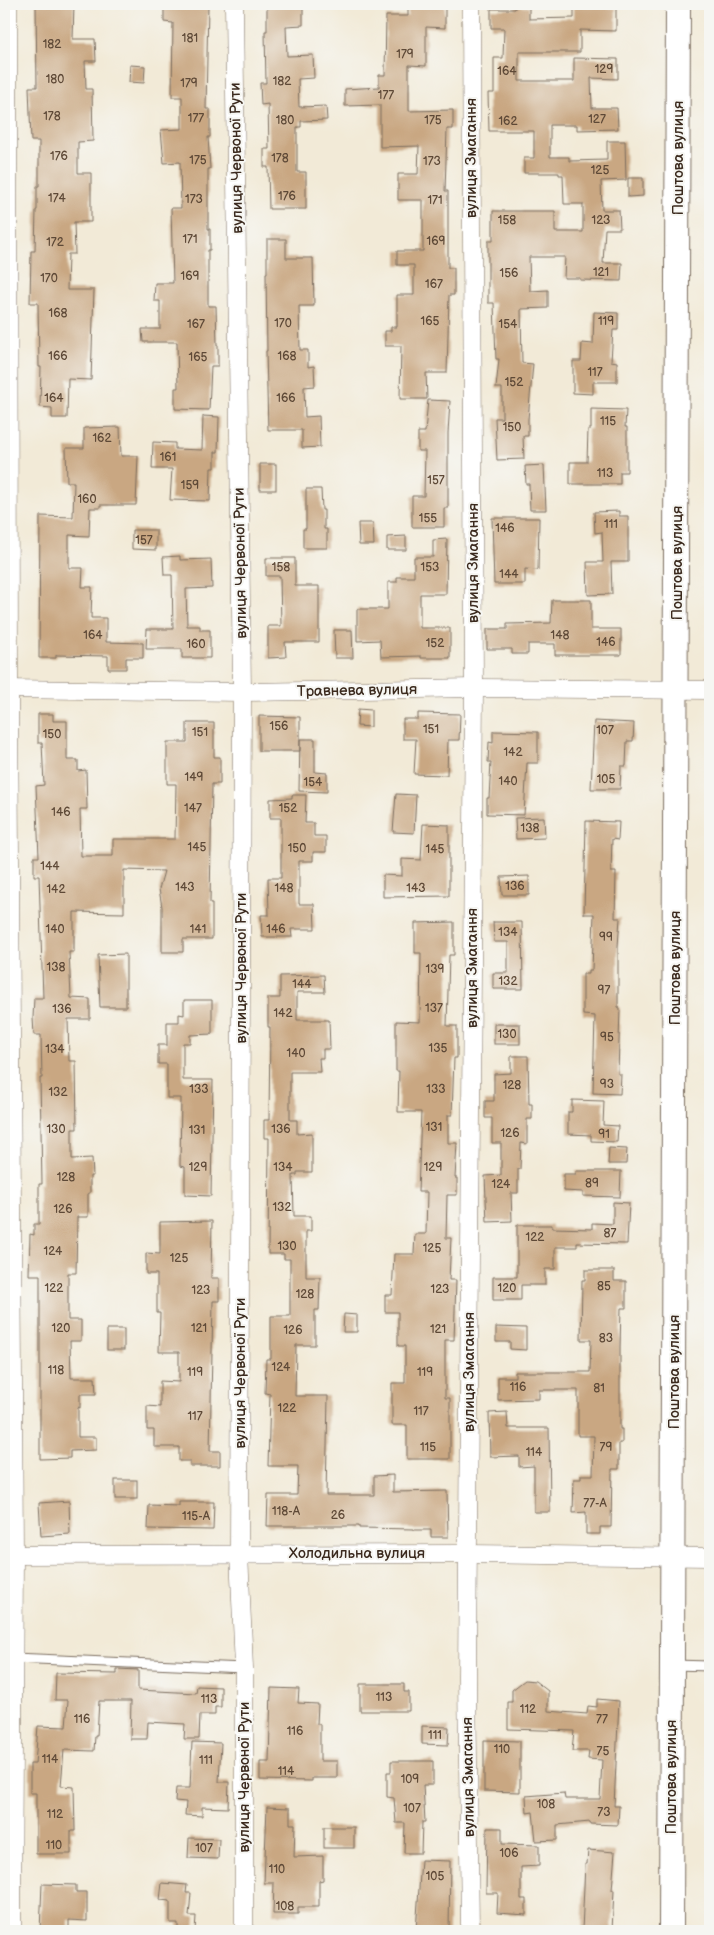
<svg xmlns="http://www.w3.org/2000/svg" width="714" height="1935" font-family="'Balsamiq Sans',sans-serif">
<rect width="100%" height="100%" fill="#f6f6f2"/>
<filter id="ink" filterUnits="userSpaceOnUse"><feTurbulence type="fractalNoise" baseFrequency=".02" numOctaves="2"/><feDisplacementMap in="SourceGraphic" scale="10" xChannelSelector="R" yChannelSelector="G"/><feConvolveMatrix kernelMatrix="1 2 1 2 8 2 1 2 1" color-interpolation-filters="sRGB"/></filter>
<filter id="wash" filterUnits="userSpaceOnUse"><feTurbulence type="fractalNoise" baseFrequency=".0096" numOctaves="4" result="noise"/><feDisplacementMap in="SourceGraphic" scale="20" xChannelSelector="R" yChannelSelector="G"/><feGaussianBlur stdDeviation="1.12" result="paint"/><feColorMatrix in="noise" values="0 0 0 0 0 0 0 0 0 0 0 0 0 0 0 0 0 1.4 0 .05"/><feComposite in="paint" operator="in"/></filter>
<g filter="url(#wash)">
<rect width="100%" height="100%" fill="#f2ead7"/>
<g id="blocks">
<!-- building -->
<g fill="#c9a782">
<path d="M36 4H74L73 39H95L96 61H85L86 89H92L93 141 78 142V173H91V222H74L75 254H68L67 290H94L91 380 68 379 67 418H52V408L40 407 41 367H39L38 303H30L31 251H35L36 210H37V186H39V141H31L29 87H37Z"/>
<path d="M177 4H208L206 109H210V137H208L210 169H208V229H210V250H208V306H216L217 345H218V366H211L209 410 175 409V388H178L177 342H143L142 329H160V301H154L155 283H173L171 208H181L180 162 164 163 161 130 182 129V97H172L173 23 164 22V9H177Z"/>
<path d="M267 4H303V25L286 26 287 56 313 55 314 78 298 79 299 107 326 106 327 120 301 121V127H297V172H306V209H269L268 167H264V149H269L268 104 261 105 260 83H266L265 31H267Z"/>
<path d="M408 4H445V28L426 27V66L409 65V111L453 110V129H447L445 191H448V268H454V295H449L447 373H426L427 399H400L401 346H385V331H391V327H397V295H414V265H397V251H423V200H398V174H418L419 146 380 147V105L345 106V89L379 87V75H385L386 16H408Z"/>
<path d="M574 4H600V7L616 8V31L580 30V52H519V81H574V58L618 59V79L591 78 592 108H617L618 129 577 130V125H550V157H569V161L607 160V141H625L626 180 601 181 602 210H619L620 229H605L603 263H622L621 281 580 280V278H564L565 257H529L530 291 548 290V308L521 309 522 363 533 364 528 419V436H523L524 459 497 460 495 418H502V388H496L499 359H496L494 303H488V241H493V211H555V232H583V204H564L563 175H559V173H524V158H534V131H489L488 93H494V58H503L504 28H491V9H515V6L529 7V19L574 18Z"/>
<path d="M130 65 145 66 144 83 129 82Z"/>
<path d="M628 178H643V196L628 197Z"/>
<path d="M267 239H286V258H313L314 306H299L300 350H308V367L314 366 315 386 304 387 305 417 319 416 320 447 302 448V430H268L266 351H267L266 273H267Z"/>
<path d="M594 312 618 313V330H613L611 361 617 362V382H593V394L573 393V361H581L582 343 593 344Z"/>
<path d="M428 400 450 401 448 433V508H444V527H412V496H424L425 451H418V432H425Z"/>
<path d="M591 409 626 410 625 427H627V472H620V484H570V462H587L588 429H591Z"/>
<path d="M203 416 219 417 218 452H215V468H211L210 501 170 500 172 469H152L153 442 175 443V449L202 450Z"/>
<path d="M120 427 121 456H138L136 505H100V508H90L89 536 69 535V568H83L82 587H92L91 618H106V642L143 643V658H126V669H108V656L56 655V658H39L40 516 73 517 74 482H67L66 448H84V428Z"/>
<rect x="260" y="464" width="16" height="26"/>
<path d="M544 465 546 510H530L529 484H526L525 466Z"/>
<path d="M306 489H321L322 510H324V529H327V548H303V529H306Z"/>
<path d="M619 511V516H628V562H611L612 594 588 595 587 562H603L602 532 595 533 594 512Z"/>
<path d="M492 518H539L538 570 525 569V584H494Z"/>
<path d="M358 523H373L374 545H359Z"/>
<path d="M132 530H156V550L132 549Z"/>
<path d="M406 536V550H387V537Z"/>
<path d="M447 539 446 594H420V628H450V658H421V656L381 657 380 640 357 641V609H388V582H397V577H414V557H433V540Z"/>
<path d="M180 556V560L211 559 212 588 186 589 187 626H200V630H210V658H182V649H146L147 629H173L172 575H164L163 557Z"/>
<path d="M266 558H295V586H319V642H285L286 657 268 658V626H281L280 576H266Z"/>
<path d="M552 600H591V629H621V655H555V644H528V654H512V649H487V629H507V624L551 623Z"/>
<path d="M334 630H352L353 658H335Z"/>
<path d="M358 709 371 710V727L357 726Z"/>
<path d="M418 713 460 714 459 740H448L447 775 414 774 416 739H403V719H418Z"/>
<path d="M38 714H53V721H67V760H78V771L86 770 87 809H80L81 856H113V839H175L176 784H167V742H187V723H214V757H220V784H212L210 903H212V939H183V952H162V907L159 889 164 871 124 870V913L74 912V952H69L71 998 90 999V1019H68L69 1061H76L77 1129H72V1159L92 1158 93 1176H90V1193H88V1217H77L76 1273H68V1320H81V1341H70L71 1378H95L96 1394H80V1408L78 1407V1437H96V1450L70 1451V1458L40 1459V1275H29L30 1234 34 1235V1224H39V1184H42L40 1078H42L41 1035H34L33 1018 34 998H43L39 876H34V857H39L36 786 44 785 42 743H38Z"/>
<path d="M259 716 300 717V751H259Z"/>
<path d="M594 721 634 723 633 741H627L626 766H621L620 789H591Z"/>
<path d="M493 731 538 732V763H527L524 815 487 814V798H489L491 762H488L489 742 493 743Z"/>
<path d="M300 739H315V772L327 773V792L299 791Z"/>
<path d="M396 794 416 795 414 833 393 832Z"/>
<path d="M292 795H306L305 823H314V836H326V852H313V861H299V904H314L315 929H291L292 937H262L261 915H269L268 878H281V818H270V799L292 798Z"/>
<path d="M544 817 545 838 516 839 515 818Z"/>
<path d="M586 821 619 822 618 840 612 839 611 872H616L615 918H620L618 946V1007L620 1008 618 1074H621L620 1094 593 1093 595 1016 583 1015V974H589V970H592L594 914H584Z"/>
<path d="M423 824 449 825V896L383 897V875L402 876V859L421 860Z"/>
<path d="M529 876V895H502L501 877Z"/>
<path d="M454 922V955H449L447 1026H457V1058H454L452 1115H448V1143H457L455 1178H457V1195H447L446 1238H451L449 1280H456L454 1340H445V1398H450V1459H407V1425H392V1383H405V1346H398V1312H385V1295H392L394 1254H414L415 1234H426L427 1192H418L421 1112H398L399 1071H396V1021L420 1022 421 953H415V923Z"/>
<path d="M493 922H522L523 989H493V973H508V942H494Z"/>
<path d="M126 954V1007H100L98 955Z"/>
<path d="M324 975 325 992H297V1020H329L330 1049H323V1058H319L320 1072H290V1120H297V1134L312 1133V1172H297V1175H293L294 1216H311V1231H306V1277H320L319 1310H315V1345H296L295 1396H328L326 1495H374V1476L393 1475V1492L447 1491 448 1537H431V1530H414V1529L359 1528V1526H267L268 1495H297L298 1466H268L270 1394 265 1393 266 1359H271V1316H290V1259H284V1254H268L269 1138H264V1120H269L270 1027H268V998H280V976Z"/>
<path d="M184 1000H212V1034L190 1035V1043H183V1080H213L211 1196 185 1195V1167L180 1166 181 1098H167V1064H158V1045H167V1022H179V1014L184 1015Z"/>
<rect x="494" y="1024" width="26" height="20"/>
<path d="M511 1056H528L529 1104H532V1119H527V1144L521 1143 520 1169H518V1193H511L512 1221 487 1222 485 1176 501 1175V1143H492V1118H485V1101H494V1074L511 1073Z"/>
<path d="M572 1100 604 1101 603 1125 618 1126 617 1142 591 1141V1135L568 1134V1112H572Z"/>
<path d="M609 1148 627 1149 626 1164H608Z"/>
<path d="M576 1171H621L620 1197 583 1196V1192L564 1191V1174H576Z"/>
<path d="M613 1202 629 1203 627 1244 577 1243V1247H555V1269H545V1285H521V1300H493V1277H517V1225H552V1228L592 1229V1223L613 1224Z"/>
<path d="M212 1221 211 1278H219V1301H213L210 1451H220V1466H190V1461H179V1447H154V1430H147V1406L160 1407V1381L179 1382V1352H159L160 1313H157V1274H146V1253L160 1254V1222Z"/>
<path d="M585 1270H614V1281H626V1308H621L620 1347V1429H622V1443H619V1469H612L611 1527H600V1534H586V1512L573 1513 574 1479H581V1475H593L594 1436H578V1390H539V1399L498 1400V1377H515V1372H590L591 1340H581L582 1280H585Z"/>
<path d="M344 1314 357 1315V1332H343Z"/>
<path d="M496 1327 526 1328V1350L510 1349V1342H496Z"/>
<rect x="107" y="1329" width="17" height="21"/>
<path d="M507 1412 508 1428H549L550 1512H534V1466L519 1467V1456L490 1457 489 1413Z"/>
<rect x="115" y="1480" width="22" height="19"/>
<path d="M69 1501 70 1534 41 1536 39 1503Z"/>
<path d="M179 1502H214L213 1530 148 1529 149 1505 179 1506Z"/>
<path d="M117 1669 138 1670V1690L196 1693 197 1686 221 1687V1707H215V1715H200L199 1739H184L185 1724 148 1722 147 1739H130L131 1701H99L97 1736H95L94 1751 64 1750 61 1786 74 1787 75 1831H71V1854H36V1793H30V1764H35L38 1726 66 1727 68 1700H55L56 1673 117 1674Z"/>
<path d="M525 1680 535 1681 548 1691V1711L587 1714 588 1706 597 1707V1699L619 1701 614 1806H619L618 1825 590 1824V1822L557 1825V1840L536 1841 533 1812 527 1813 526 1796 564 1793 565 1799H600L602 1760 588 1759 589 1751H572L574 1731 508 1729V1702H512V1690Z"/>
<path d="M360 1684H404V1692H409V1711H360Z"/>
<path d="M271 1688 299 1689 298 1703 318 1704 317 1724H320V1761H337V1778H312V1781L260 1780V1762H269Z"/>
<path d="M422 1726 449 1727 448 1745 422 1744Z"/>
<path d="M484 1740 520 1741V1792L484 1791Z"/>
<path d="M192 1742 221 1743 219 1782H229L228 1808 202 1807V1816L185 1815 186 1802 175 1801 176 1788H190Z"/>
<path d="M391 1761H433V1785H423L425 1822H422L421 1853H404L405 1823H396L394 1798 387 1797V1772H391Z"/>
<path d="M267 1807 290 1808V1824H295L294 1857 323 1856V1880L319 1881V1907H298V1914H273L274 1883H264Z"/>
<rect x="324" y="1827" width="30" height="21"/>
<path d="M487 1828H502V1844L539 1845V1866L521 1867V1899H526V1915L497 1913 498 1893H486Z"/>
<path d="M189 1838 219 1839 218 1859 188 1858Z"/>
<path d="M588 1850 615 1852 612 1890H614L612 1931H582L585 1864H587Z"/>
<path d="M421 1860 450 1861 449 1931H416Z"/>
<path d="M162 1883 187 1885 186 1893H191L189 1916H196L195 1931H178V1923H170V1901L160 1900Z"/>
<path d="M42 1884 76 1885V1892H87V1921L69 1920V1931H40Z"/>
</g>
</g>
</g>
<g filter="url(#ink)">
<use href="#blocks" fill-opacity="0" stroke="#7b6d5f" stroke-width="1"/>
<g fill="none" stroke-linecap="round" stroke-linejoin="round">
<!-- lane casing -->
<g stroke="#7b6d5f" stroke-width="11">
<g id="lane">
<path d="M14 1658 244 1668"/>
<path d="M673 1665 710 1666"/>
</g>
</g>
<!-- street casing -->
<g stroke="#7b6d5f" stroke-width="19">
<g id="street">
<path d="M8 4 9 689 14 1555 12 1931"/>
<path d="M234 4 242 692 239 1553 244 1668V1931"/>
<path d="M4 689 242 692 474 688 710 690"/>
<path d="M4 1555 467 1554 710 1557"/>
<path d="M470 1931 467 1677 474 688 471 4"/>
</g>
</g>
<!-- secondary casing -->
<g stroke="#7b6d5f" stroke-width="26">
<path id="secondary" d="M671 1931 678 4"/>
</g>
<!-- lane -->
<use href="#lane" stroke="#fff" stroke-width="9"/>
<!-- street -->
<use href="#street" stroke="#fff" stroke-width="18"/>
<!-- secondary -->
<use href="#secondary" stroke="#fff" stroke-width="24"/>
</g>
</g>
<g text-anchor="middle" stroke-width="4" stroke-linejoin="round" paint-order="stroke">
<!-- number labels -->
<g font-size="12" fill="#5e4937">
<text x="190" y="42">181</text>
<text x="52" y="48">182</text>
<text x="405" y="58">179</text>
<text x="604" y="73">129</text>
<text x="507" y="75">164</text>
<text x="55" y="83">180</text>
<text x="282" y="85">182</text>
<text x="189" y="87">179</text>
<text x="386" y="99">177</text>
<text x="52" y="120">178</text>
<text x="196" y="122">177</text>
<text x="597" y="123">127</text>
<text x="285" y="124">180</text>
<text x="433" y="124">175</text>
<text x="508" y="125">162</text>
<text x="59" y="160">176</text>
<text x="280" y="162">178</text>
<text x="198" y="164">175</text>
<text x="432" y="165">173</text>
<text x="600" y="174">125</text>
<text x="287" y="200">176</text>
<text x="57" y="202">174</text>
<text x="194" y="203">173</text>
<text x="435" y="204">171</text>
<text x="507" y="224">158</text>
<text x="601" y="224">123</text>
<text x="190" y="243">171</text>
<text x="436" y="245">169</text>
<text x="55" y="246">172</text>
<text x="601" y="276">121</text>
<text x="509" y="277">156</text>
<text x="190" y="280">169</text>
<text x="49" y="282">170</text>
<text x="434" y="288">167</text>
<text x="58" y="317">168</text>
<text x="430" y="325">165</text>
<text x="606" y="325">119</text>
<text x="283" y="327">170</text>
<text x="196" y="328">167</text>
<text x="508" y="328">154</text>
<text x="58" y="360">166</text>
<text x="287" y="360">168</text>
<text x="198" y="361">165</text>
<text x="595" y="376">117</text>
<text x="514" y="386">152</text>
<text x="54" y="402">164</text>
<text x="286" y="402">166</text>
<text x="608" y="425">115</text>
<text x="512" y="431">150</text>
<text x="102" y="442">162</text>
<text x="168" y="461">161</text>
<text x="605" y="477">113</text>
<text x="436" y="484">157</text>
<text x="190" y="489">159</text>
<text x="87" y="503">160</text>
<text x="428" y="522">155</text>
<text x="611" y="528">111</text>
<text x="505" y="532">146</text>
<text x="144" y="544">157</text>
<text x="281" y="571">158</text>
<text x="430" y="571">153</text>
<text x="509" y="578">144</text>
<text x="93" y="639">164</text>
<text x="560" y="639">148</text>
<text x="606" y="646">146</text>
<text x="435" y="647">152</text>
<text x="196" y="648">160</text>
<text x="279" y="730">156</text>
<text x="431" y="733">151</text>
<text x="605" y="734">107</text>
<text x="200" y="736">151</text>
<text x="52" y="738">150</text>
<text x="513" y="756">142</text>
<text x="194" y="781">149</text>
<text x="606" y="783">105</text>
<text x="508" y="785">140</text>
<text x="313" y="786">154</text>
<text x="193" y="812">147</text>
<text x="288" y="812">152</text>
<text x="61" y="816">146</text>
<text x="530" y="832">138</text>
<text x="197" y="851">145</text>
<text x="297" y="852">150</text>
<text x="435" y="853">145</text>
<text x="50" y="870">144</text>
<text x="515" y="890">136</text>
<text x="185" y="891">143</text>
<text x="284" y="892">148</text>
<text x="416" y="892">143</text>
<text x="56" y="893">142</text>
<text x="55" y="933">140</text>
<text x="198" y="933">141</text>
<text x="276" y="933">146</text>
<text x="508" y="936">134</text>
<text x="606" y="941">99</text>
<text x="56" y="971">138</text>
<text x="435" y="973">139</text>
<text x="508" y="985">132</text>
<text x="302" y="988">144</text>
<text x="604" y="994">97</text>
<text x="434" y="1012">137</text>
<text x="62" y="1013">136</text>
<text x="283" y="1017">142</text>
<text x="507" y="1038">130</text>
<text x="607" y="1041">95</text>
<text x="438" y="1052">135</text>
<text x="55" y="1053">134</text>
<text x="296" y="1057">140</text>
<text x="607" y="1088">93</text>
<text x="512" y="1089">128</text>
<text x="199" y="1093">133</text>
<text x="436" y="1093">133</text>
<text x="58" y="1096">132</text>
<text x="434" y="1131">131</text>
<text x="56" y="1133">130</text>
<text x="281" y="1133">136</text>
<text x="197" y="1134">131</text>
<text x="510" y="1137">126</text>
<text x="604" y="1138">91</text>
<text x="198" y="1171">129</text>
<text x="283" y="1171">134</text>
<text x="433" y="1171">129</text>
<text x="66" y="1181">128</text>
<text x="592" y="1187">89</text>
<text x="501" y="1188">124</text>
<text x="282" y="1211">132</text>
<text x="63" y="1213">126</text>
<text x="610" y="1237">87</text>
<text x="535" y="1241">122</text>
<text x="287" y="1250">130</text>
<text x="432" y="1252">125</text>
<text x="53" y="1255">124</text>
<text x="179" y="1262">125</text>
<text x="604" y="1290">85</text>
<text x="54" y="1292">122</text>
<text x="507" y="1292">120</text>
<text x="440" y="1293">123</text>
<text x="201" y="1294">123</text>
<text x="305" y="1298">128</text>
<text x="61" y="1332">120</text>
<text x="199" y="1332">121</text>
<text x="438" y="1333">121</text>
<text x="293" y="1334">126</text>
<text x="606" y="1342">83</text>
<text x="281" y="1371">124</text>
<text x="56" y="1374">118</text>
<text x="195" y="1376">119</text>
<text x="425" y="1376">119</text>
<text x="518" y="1391">116</text>
<text x="599" y="1392">81</text>
<text x="287" y="1412">122</text>
<text x="421" y="1415">117</text>
<text x="195" y="1420">117</text>
<text x="428" y="1451">115</text>
<text x="606" y="1451">79</text>
<text x="534" y="1456">114</text>
<text x="595" y="1507">77-А</text>
<text x="286" y="1515">118-А</text>
<text x="338" y="1519">26</text>
<text x="196" y="1520">115-А</text>
<text x="384" y="1701">113</text>
<text x="209" y="1703">113</text>
<text x="528" y="1713">112</text>
<text x="82" y="1723">116</text>
<text x="602" y="1723">77</text>
<text x="295" y="1735">116</text>
<text x="435" y="1739">111</text>
<text x="502" y="1753">110</text>
<text x="603" y="1755">75</text>
<text x="50" y="1763">114</text>
<text x="206" y="1764">111</text>
<text x="286" y="1775">114</text>
<text x="410" y="1783">109</text>
<text x="546" y="1808">108</text>
<text x="412" y="1812">107</text>
<text x="604" y="1816">73</text>
<text x="55" y="1818">112</text>
<text x="54" y="1849">110</text>
<text x="204" y="1852">107</text>
<text x="509" y="1857">106</text>
<text x="277" y="1873">110</text>
<text x="435" y="1880">105</text>
<text x="285" y="1910">108</text>
</g>
<!-- street labels -->
<g font-size="15" fill="#3b2a1e" stroke="#f6f6f2">
<text transform="translate(236 158) rotate(-91)" y="5">вулиця Червоної Рути</text>
<text transform="translate(471 158) rotate(-90)" y="5">вулиця Змагання</text>
<text transform="translate(678 158) rotate(-90)" y="5">Поштова вулиця</text>
<text transform="translate(240 563) rotate(-91)" y="5">вулиця Червоної Рути</text>
<text transform="translate(473 563) rotate(-90)" y="5">вулиця Змагання</text>
<text transform="translate(677 563) rotate(-90)" y="5">Поштова вулиця</text>
<text transform="translate(357 690) rotate(-1)" y="5">Травнева вулиця</text>
<text transform="translate(241 968) rotate(-90)" y="5">вулиця Червоної Рути</text>
<text transform="translate(472 968) rotate(-90)" y="5">вулиця Змагання</text>
<text transform="translate(675 968) rotate(-90)" y="5">Поштова вулиця</text>
<text transform="translate(469 1372) rotate(-90)" y="5">вулиця Змагання</text>
<text transform="translate(674 1372) rotate(-90)" y="5">Поштова вулиця</text>
<text transform="translate(240 1373) rotate(-90)" y="5">вулиця Червоної Рути</text>
<text x="357" y="1558">Холодильна вулиця</text>
<text transform="translate(244 1777) rotate(-90)" y="5">вулиця Червоної Рути</text>
<text transform="translate(468 1777) rotate(-91)" y="5">вулиця Змагання</text>
<text transform="translate(671 1777) rotate(-90)" y="5">Поштова вулиця</text>
</g>
</g>
<!-- margin -->
<rect width="714" height="1935" fill="none" stroke="#f6f6f2" stroke-width="20"/>
</svg>
